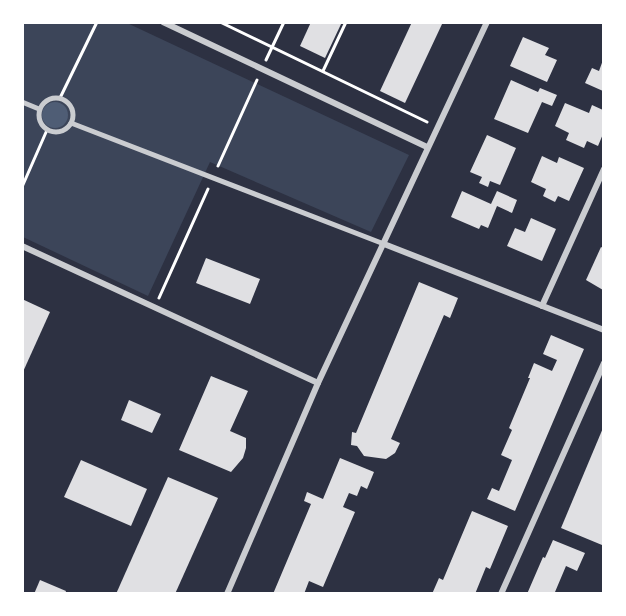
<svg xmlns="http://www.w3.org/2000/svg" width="626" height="616" font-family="'Sofia Sans Condensed',sans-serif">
<rect width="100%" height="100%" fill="#2d3142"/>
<!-- green -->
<path fill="#3c4559" d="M23 23H127L409 155 371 232 210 162 148 296 23 237Z"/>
<!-- water -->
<circle fill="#4f5d75" cx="55" cy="115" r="13"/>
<!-- building -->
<g fill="#e0e0e3">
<path d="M311 22H342L325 58 300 46Z"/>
<path d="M412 22H443L405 103 380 91Z"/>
<path d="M523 37 549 48 545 55 557 60 547 82 510 66Z"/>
<path d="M603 60V91L585 83 592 68 599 71Z"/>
<path d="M511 80 538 92 540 88 557 95 552 106 542 102 528 133 494 119Z"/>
<path d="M565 103 589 113 592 105 603 110V134L598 146 587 141 584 148 566 140 569 133 555 126Z"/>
<path d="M487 135 516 148 500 185 490 181 488 187 479 183 482 177 470 172Z"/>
<path d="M542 156 557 163 559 157 584 168 569 201 558 196 555 202 543 196 546 189 531 182Z"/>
<path d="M462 191 491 204 497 191 517 200 512 213 497 206 488 228 481 225 479 229 451 217Z"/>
<path d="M531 218 556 229 542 261 507 246 515 228 525 232Z"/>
<path d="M601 247 603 248V290L586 280Z"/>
<path d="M206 258 260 279 250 304 196 283Z"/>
<path d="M419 282 458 298 450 318 444 315 391 439 400 443 395 453 386 459 364 456 357 446 351 445 352 432 356 433Z"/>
<path d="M22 299 50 312 22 374Z"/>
<path d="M551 335 584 349 515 511 487 499 492 488 499 491 512 460 501 455 512 430 509 428 530 378H528L534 363 552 371 557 360 543 354Z"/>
<path d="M211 376 248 391 230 431 246 438V448L243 458 231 472 179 450Z"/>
<path d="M129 400 161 414 152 433 121 420Z"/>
<path d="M603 428V541L602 545 561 528Z"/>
<path d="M340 458 374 472 367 489 361 486 357 496 349 493 343 507 355 512 323 587 309 581 304 594H273L311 504 304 501 307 492 323 499Z"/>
<path d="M81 460 147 489 131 526 64 497Z"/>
<path d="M168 477 218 498 175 594H116Z"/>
<path d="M472 511 508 526 490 569 486 567 475 594H432L439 578 443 580Z"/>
<path d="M553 540 585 553 577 571 566 566 555 592 559 594H527L543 557 545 558Z"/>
<path d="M40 580 66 591 65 594H34Z"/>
</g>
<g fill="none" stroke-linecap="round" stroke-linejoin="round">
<!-- path -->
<g stroke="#fff" stroke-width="3">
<path d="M220 22 427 122"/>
<path d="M266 60 284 22"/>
<path d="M323 71 346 22"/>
<path d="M60 98 97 22"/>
<path d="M218 166 257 80"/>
<path d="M22 187 47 130"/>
<path d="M159 298 208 189"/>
</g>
<!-- pedestrian -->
<g stroke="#caccd0" stroke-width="5">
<circle cx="56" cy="115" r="17"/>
<path d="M22 102 39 109"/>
<path d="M71 123 384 244"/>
</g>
<!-- minor -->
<g stroke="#caccd0" stroke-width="6">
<path d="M163 22 427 147"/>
<path d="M384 244 604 330"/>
<path d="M22 246 318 383"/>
<path d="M542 306 604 169"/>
<path d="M227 594 318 383 487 22"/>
<path d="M501 594 604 363"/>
</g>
</g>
<!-- border -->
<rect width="626" height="616" fill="none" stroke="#ffffff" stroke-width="48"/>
</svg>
